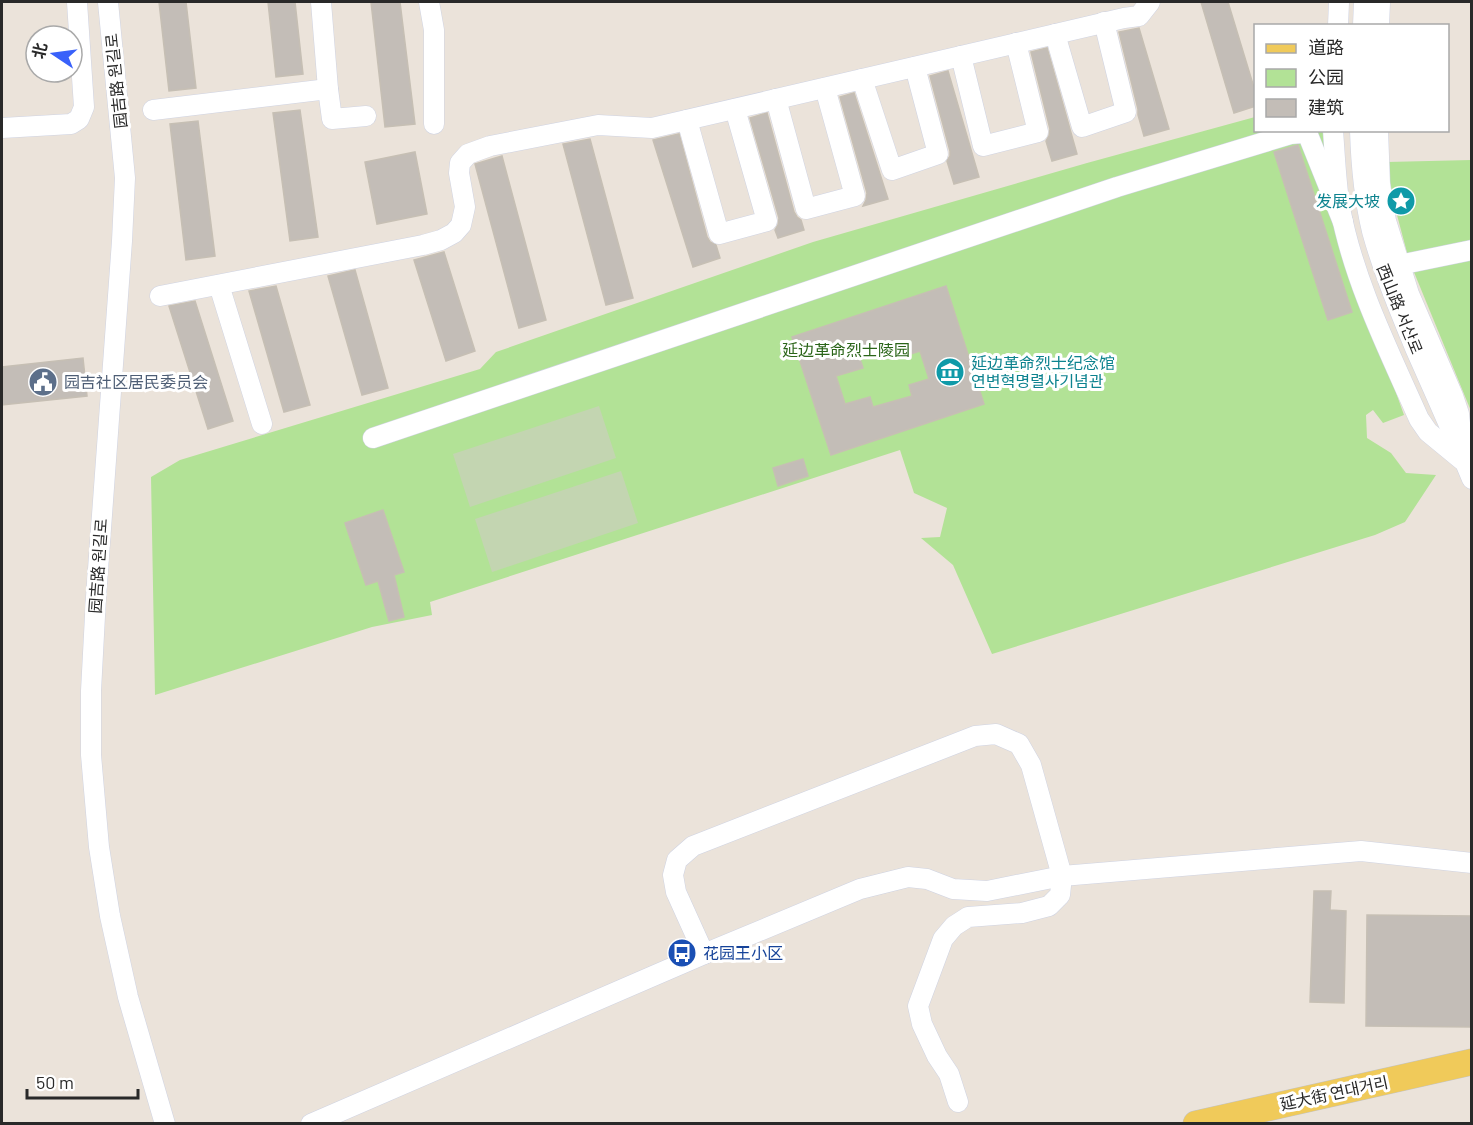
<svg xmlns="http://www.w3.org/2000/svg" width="1473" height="1125" font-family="Barlow,'Noto Sans SC','Noto Sans KR',sans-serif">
<rect width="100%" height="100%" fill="#ebe3da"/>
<!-- green -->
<g fill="#b2e296">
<path d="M1255 117 1256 130 1328 131 1370 320 1404 415 1383 423 1373 410 1366 415 1367 438 1391 453 1406 473 1436 475 1405 522 1375 535 992 654 953 565 921 538 940 537 947 508 914 493 900 450 430 602 432 615 372 627 155 695 151 477 180 460 480 369 496 352 813 242 1087 163Z"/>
<path d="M1471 160V411L1409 260 1393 200 1387 162Z"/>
</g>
<!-- cemetery -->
<g fill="#c3d5b1">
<path d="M599 406 616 458 470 507 453 454Z"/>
<path d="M621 471 638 523 492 572 475 519Z"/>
</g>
<!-- building -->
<g fill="#c3bdb7" stroke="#c6bfb4" stroke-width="1.5" fill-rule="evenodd">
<path d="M159 2H186L196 88 169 91Z"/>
<path d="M268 2H295L303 74 276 77Z"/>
<path d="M371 2H400L415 124 385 127Z"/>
<path d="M1201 2H1228L1256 94V106L1234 113Z"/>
<path d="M1139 28 1169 129 1144 136 1138 115V109L1119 32Z"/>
<path d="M1047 48 1077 154 1052 161 1046 141 1049 136 1050 129 1031 52Z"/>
<path d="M948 71 979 177 954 184 947 161 950 156V151L930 76Z"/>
<path d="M854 93 888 199 863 206 866 200 867 193 840 97Z"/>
<path d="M300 110 318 237 290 241 273 113Z"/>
<path d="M767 113 794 212 797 217 801 220 804 230 778 238 775 230 778 225 779 218 750 118Z"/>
<path d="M198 121 215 256 186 260 170 124Z"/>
<path d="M679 134 707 237 710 242 716 245 720 258 693 267 653 140Z"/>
<path d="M590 139 633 298 606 305 563 144Z"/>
<path d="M1298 145 1352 312 1328 320 1274 152Z"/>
<path d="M415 152 427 214 377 224 365 162Z"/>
<path d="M502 156 546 320 519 328 475 164Z"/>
<path d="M444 252 475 351 446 361 414 260Z"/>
<path d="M355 270 388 388 362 395 328 276Z"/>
<path d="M276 286 310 405 284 412 249 291Z"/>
<path d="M946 286 984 404 831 455 792 337ZM897 345 901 357 920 351 929 379 909 385 912 396 873 407 870 397 845 404 836 376 863 368 859 356Z"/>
<path d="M195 301 233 421 208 429 169 306Z"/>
<path d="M83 358 87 396 2 405V367Z"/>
<path d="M803 459 808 476 778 486 773 468Z"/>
<path d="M383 510 404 572 394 575 404 617 389 621 378 581 366 585 345 523Z"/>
<path d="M1314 891H1331L1330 910 1346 911 1344 1003 1310 1002Z"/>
<path d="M1367 915 1472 916V1027L1366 1026Z"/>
</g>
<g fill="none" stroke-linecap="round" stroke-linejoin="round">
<!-- minor casing -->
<g stroke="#cfd3e2" stroke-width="21">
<g id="minor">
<path d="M108 2 125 178 122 241 96 597 91 691V755L99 847 110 916 128 997 165 1124"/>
<path d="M321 2 328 89 332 119 366 116"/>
<path d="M429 2 434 30V124"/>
<path d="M1338 26 1339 2"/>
<path d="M1363 26 1364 2"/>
<path d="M1379 26 1380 2"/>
<path d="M1055 34 1082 127 1126 112 1104 22"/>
<path d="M961 56 983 146 1038 132 1016 43"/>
<path d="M862 79 892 170 938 154 915 67"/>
<path d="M776 99 806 209 855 196 825 88"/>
<path d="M153 110 328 89"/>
<path d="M687 120 719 234 767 221 735 109"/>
<path d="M2 128 71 124 79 119 84 107 77 2"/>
<path d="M1333 130C1335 157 1336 183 1340 208 1354 282 1389 351 1419 419L1428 432 1462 460"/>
<path d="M1360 130C1361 164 1364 198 1372 231 1383 271 1399 309 1415 348 1434 391 1454 435 1472 479"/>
<path d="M1378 130 1380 184 1386 221 1409 294 1453 396 1459 414 1462 442"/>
<path d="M1399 265 1472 250"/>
<path d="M219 285 262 424"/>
<path d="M160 296 423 245 441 240 454 233 461 225 465 207 459 173 460 163 468 154 490 146 598 125 652 128 1124 18 1139 16 1150 2"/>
<path d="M373 438 1117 187 1291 134 1302 133 1308 135 1343 222"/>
<path d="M704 954 676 892 673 875 677 860 693 846 975 736 996 734 1019 744 1031 765 1062 876 1060 895 1049 906 1022 913 968 917 954 926 943 939 918 1006 922 1024 937 1056 949 1074 958 1102"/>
<path d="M311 1124 704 954 860 889 908 877 927 879 953 889 987 891 1062 876 1361 851 1472 863"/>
</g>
</g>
<!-- major casing -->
<g stroke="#c3c3c3" stroke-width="27">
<path id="major" d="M1196 1124 1472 1062"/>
</g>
<!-- minor -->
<use href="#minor" stroke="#fff" stroke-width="20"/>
<!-- major -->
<use href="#major" stroke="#f0ca5a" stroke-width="26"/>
</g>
<!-- icons -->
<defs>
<g id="sight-disc" transform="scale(1.5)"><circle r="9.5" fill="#0f9aa8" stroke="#fff"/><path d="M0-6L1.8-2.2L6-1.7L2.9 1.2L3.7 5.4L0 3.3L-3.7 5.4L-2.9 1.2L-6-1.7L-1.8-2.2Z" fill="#fff"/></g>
<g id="museum-disc" transform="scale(1.5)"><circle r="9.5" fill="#0f9aa8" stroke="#fff"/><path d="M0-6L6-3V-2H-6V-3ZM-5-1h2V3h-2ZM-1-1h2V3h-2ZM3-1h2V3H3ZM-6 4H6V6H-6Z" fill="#fff"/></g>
<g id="civic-disc" transform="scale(1.5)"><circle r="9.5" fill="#5c6f8a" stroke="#fff"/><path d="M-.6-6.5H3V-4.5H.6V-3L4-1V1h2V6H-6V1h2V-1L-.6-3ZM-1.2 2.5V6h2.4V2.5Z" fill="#fff"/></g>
<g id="bus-disc" transform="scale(1.5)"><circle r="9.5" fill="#1a4fb4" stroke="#fff"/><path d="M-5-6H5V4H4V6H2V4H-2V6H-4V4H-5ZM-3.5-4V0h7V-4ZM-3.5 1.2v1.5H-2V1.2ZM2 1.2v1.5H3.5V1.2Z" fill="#fff"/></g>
</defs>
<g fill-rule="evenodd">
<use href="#sight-disc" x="1401" y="201"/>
<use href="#museum-disc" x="950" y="372"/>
<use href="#civic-disc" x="43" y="382"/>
<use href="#bus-disc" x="682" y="953"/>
</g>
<g text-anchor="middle" stroke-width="6" stroke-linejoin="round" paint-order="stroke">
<!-- street labels -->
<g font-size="16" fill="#292929" stroke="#fff">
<text transform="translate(116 81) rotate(-96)" y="6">园吉路 원길로</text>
<text transform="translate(1400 309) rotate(68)" y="6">西山路 서산로</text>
<text transform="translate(98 566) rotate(-86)" y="6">园吉路 원길로</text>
<text transform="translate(1334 1093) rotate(-12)" y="6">延大街 연대거리</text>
</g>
<!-- culture labels -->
<g font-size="16" fill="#0d838f" stroke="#fff" text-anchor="end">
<text x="1380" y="207">发展大坡</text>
<text x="971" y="369" text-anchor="start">延边革命烈士纪念馆<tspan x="971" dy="18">연변혁명렬사기념관</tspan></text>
</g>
<!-- park labels -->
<g font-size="16" fill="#2b6519" stroke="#fff">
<text x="846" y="356">延边革命烈士陵园</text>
</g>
<!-- service labels -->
<g font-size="16" fill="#4e5e75" stroke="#fff" text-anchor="start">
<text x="64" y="388">园吉社区居民委员会</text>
</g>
<!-- transit labels -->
<g font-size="16" fill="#164399" stroke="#fff" text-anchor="start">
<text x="703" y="959">花园王小区</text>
</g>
</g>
<!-- border -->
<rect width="1473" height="1125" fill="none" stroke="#292929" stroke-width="6"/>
<!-- legend -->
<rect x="1254" y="24" width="195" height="108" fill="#ffffff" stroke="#a9a9a9" stroke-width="1.5"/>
<rect x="1266" y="44" width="30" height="9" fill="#f0ca5a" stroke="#a9a9a9" stroke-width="1.5"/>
<text x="1308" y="54" font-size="18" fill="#292929">道路</text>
<rect x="1266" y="69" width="30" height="18" fill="#b2e296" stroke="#a9a9a9" stroke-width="1.5"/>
<text x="1308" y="84" font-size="18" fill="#292929">公园</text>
<rect x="1266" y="99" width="30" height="18" fill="#c3bdb7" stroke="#a9a9a9" stroke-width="1.5"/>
<text x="1308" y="114" font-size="18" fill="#292929">建筑</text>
<!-- north arrow -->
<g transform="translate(54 54) rotate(283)"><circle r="28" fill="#ffffff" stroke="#a9a9a9" stroke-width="1.5"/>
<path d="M0-4.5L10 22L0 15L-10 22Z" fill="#3961fa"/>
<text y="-9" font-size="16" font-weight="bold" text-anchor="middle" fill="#292929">北</text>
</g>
<!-- scale -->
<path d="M27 1089v9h111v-9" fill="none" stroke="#292929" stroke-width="3"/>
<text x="36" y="1089" font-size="18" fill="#292929" stroke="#ffffff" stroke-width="4.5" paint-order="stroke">50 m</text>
</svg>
